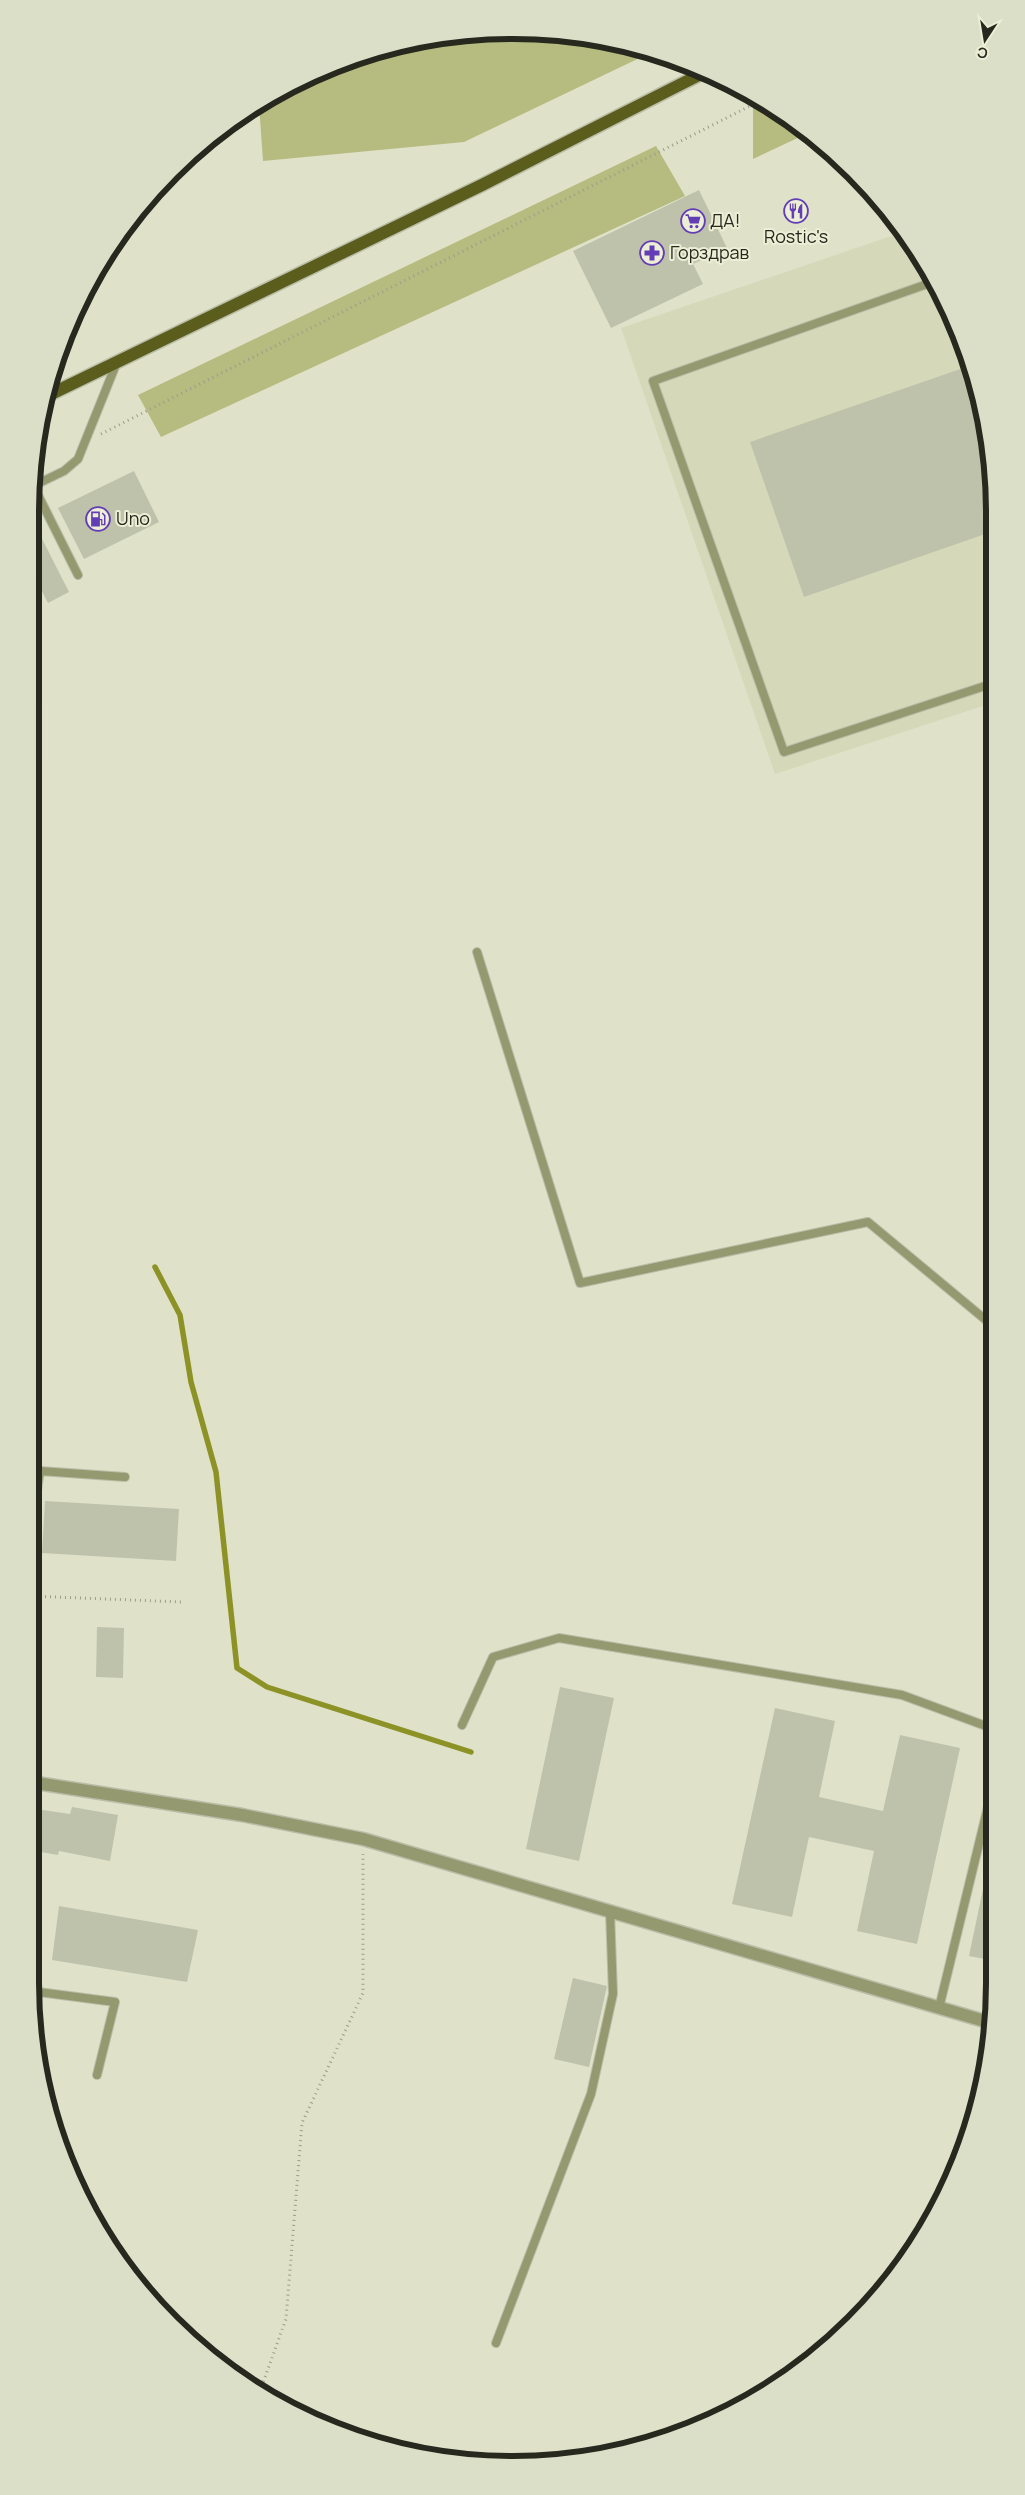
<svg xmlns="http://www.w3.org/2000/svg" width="1025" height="2495" font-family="Manrope,sans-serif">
<rect width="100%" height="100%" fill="#dfe2c9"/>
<!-- built -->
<path fill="#d5d9b9" d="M900 233 958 328 991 449 992 703 775 774 621 328Z"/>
<!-- green -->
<g fill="#b6bb7f">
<path d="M481 31 575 34 652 52 464 142 263 161 259 104 299 80 387 47Z"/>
<path d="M753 98 781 111 806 134 753 159Z"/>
<path d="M656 146 685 196 161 437 138 395Z"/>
</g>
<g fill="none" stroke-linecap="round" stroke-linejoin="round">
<!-- stream -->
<path stroke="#8d9226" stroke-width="5.5" d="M155 1267 180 1315 191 1382 216 1472 237 1668 267 1687 471 1752"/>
</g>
<!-- building -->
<g fill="#bfc2aa">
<path d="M699 190 727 248 693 264 703 284 611 328 573 251Z"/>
<path d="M969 366 990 448 985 449 991 465V532L804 597 750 442Z"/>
<path d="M134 471 159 522 84 559 58 508Z"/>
<path d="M30 515 69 592 48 603 30 568Z"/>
<path d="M45 1501 179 1509 176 1561 42 1553Z"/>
<path d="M97 1627 124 1628 123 1678 96 1677Z"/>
<path d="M560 1687 614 1698 579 1861 526 1849Z"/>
<path d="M775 1708 835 1721 819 1797 883 1811 900 1735 960 1748 917 1944 857 1931 874 1851 809 1837 792 1917 732 1904Z"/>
<path d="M72 1807 118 1815 110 1861 59 1851 58 1855 30 1850 36 1809 70 1814Z"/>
<path d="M988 1865 995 1866V1961L969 1956Z"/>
<path d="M59 1906 198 1930 187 1982 52 1960Z"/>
<path d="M573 1978 607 1986 589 2067 554 2059Z"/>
</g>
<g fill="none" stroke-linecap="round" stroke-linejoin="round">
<!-- service casing -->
<g stroke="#babda7" stroke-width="10">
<g id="service">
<path d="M930 283 653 381 784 752 991 684"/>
<path d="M35 485 64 471 78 459 117 362"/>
<path d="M34 487 78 575"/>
<path d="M477 952 580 1283 868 1222 993 1326"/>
<path d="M30 1536 40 1471 125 1477"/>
<path d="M462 1725 493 1657 559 1638 902 1695 994 1729"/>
<path d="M31 1991 115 2002 97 2075"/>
<path d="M939 2008 994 1782"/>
<path d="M496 2343 591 2094 613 1994 610 1911"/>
</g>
</g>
<!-- minor casing -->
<g stroke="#babda7" stroke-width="15">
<path id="minor" d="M30 1782 242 1815 363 1839 988 2022"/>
</g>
<!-- primary casing -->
<g stroke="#babda7" stroke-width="15">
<path id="primary" d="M49 395 482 185 703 73"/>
</g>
<!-- path -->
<g stroke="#9b9d8a" stroke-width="3" stroke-dasharray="1 4" stroke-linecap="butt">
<path d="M101 434 760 101"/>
<path d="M30 1596 181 1602"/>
<path d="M260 2391 286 2319 302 2123 363 1993V1854"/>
</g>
<!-- service -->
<use href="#service" stroke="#959970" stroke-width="8"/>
<!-- minor -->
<use href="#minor" stroke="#959970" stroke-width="12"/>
<!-- primary -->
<use href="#primary" stroke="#5a5d1c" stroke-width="12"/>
</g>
<!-- icons -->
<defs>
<g id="restaurant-ring" transform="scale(1.25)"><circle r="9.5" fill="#ecefd6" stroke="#623db5" stroke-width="1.5"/><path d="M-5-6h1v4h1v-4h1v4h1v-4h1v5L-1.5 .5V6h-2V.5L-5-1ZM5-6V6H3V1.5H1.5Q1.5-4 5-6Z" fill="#623db5"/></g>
<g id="supermarket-ring" transform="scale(1.25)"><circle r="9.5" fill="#ecefd6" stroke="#623db5" stroke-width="1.5"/><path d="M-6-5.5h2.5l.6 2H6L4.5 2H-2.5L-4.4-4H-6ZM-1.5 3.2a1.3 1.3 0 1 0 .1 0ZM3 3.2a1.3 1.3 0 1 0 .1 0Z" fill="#623db5"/></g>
<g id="pharmacy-ring" transform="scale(1.25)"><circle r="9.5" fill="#ecefd6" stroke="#623db5" stroke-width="1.5"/><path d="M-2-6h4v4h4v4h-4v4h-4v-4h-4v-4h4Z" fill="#623db5"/></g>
<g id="fuel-ring" transform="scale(1.25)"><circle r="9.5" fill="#ecefd6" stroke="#623db5" stroke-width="1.5"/><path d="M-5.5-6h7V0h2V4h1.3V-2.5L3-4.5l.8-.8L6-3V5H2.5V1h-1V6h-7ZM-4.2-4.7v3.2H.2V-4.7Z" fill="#623db5"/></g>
</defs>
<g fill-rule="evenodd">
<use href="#restaurant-ring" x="796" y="211"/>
<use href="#supermarket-ring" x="693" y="221"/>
<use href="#pharmacy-ring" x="652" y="253"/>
<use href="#fuel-ring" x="98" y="519"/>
</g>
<g text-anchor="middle" stroke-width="4" stroke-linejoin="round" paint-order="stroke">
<!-- poi labels -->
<g font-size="18" fill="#27281e" stroke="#ecefd6" text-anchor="start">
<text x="710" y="227">ДА!</text>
<text x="796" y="243" text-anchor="middle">Rostic's</text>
<text x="670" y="259">Горздрав</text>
<text x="116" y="525">Uno</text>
</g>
</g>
<!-- crop -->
<path d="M0 0H1025V2495H0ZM512 39H513A473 473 0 0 1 986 512V1983A473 473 0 0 1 513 2456H512A473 473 0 0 1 39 1983V512A473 473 0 0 1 512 39Z" fill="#dcdfc7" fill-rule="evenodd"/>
<path fill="none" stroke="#27281e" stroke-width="6" d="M512 39H513A473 473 0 0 1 986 512V1983A473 473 0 0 1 513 2456H512A473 473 0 0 1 39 1983V512A473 473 0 0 1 512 39Z"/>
<!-- north arrow -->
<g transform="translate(985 40) rotate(192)" stroke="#ecefd6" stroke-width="4" paint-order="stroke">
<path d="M0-4L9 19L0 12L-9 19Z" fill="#27281e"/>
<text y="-8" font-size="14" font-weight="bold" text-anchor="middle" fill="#27281e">С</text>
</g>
</svg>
